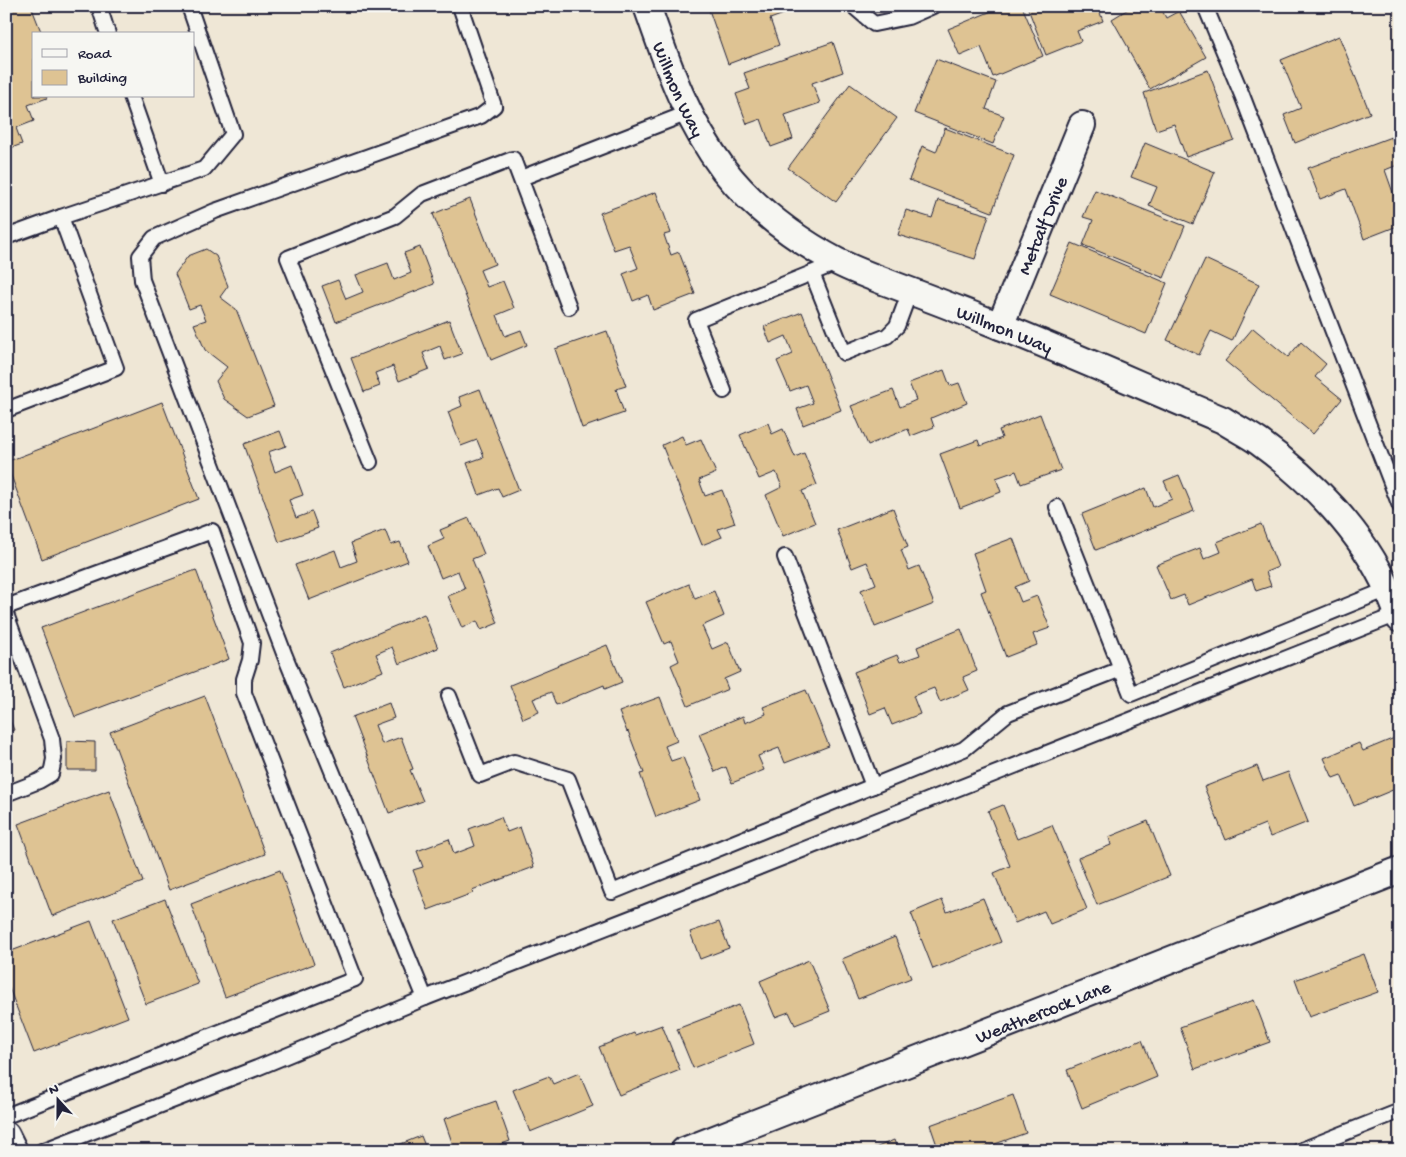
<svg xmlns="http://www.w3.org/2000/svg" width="1406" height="1157" font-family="'Gochi Hand',sans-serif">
<rect width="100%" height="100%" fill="#efe7d6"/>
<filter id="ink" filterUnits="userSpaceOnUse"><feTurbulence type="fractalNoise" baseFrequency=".02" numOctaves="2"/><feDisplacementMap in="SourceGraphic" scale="10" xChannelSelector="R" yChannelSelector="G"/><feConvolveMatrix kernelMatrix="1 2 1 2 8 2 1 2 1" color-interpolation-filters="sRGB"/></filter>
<g filter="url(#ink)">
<!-- building -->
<g fill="#dec393" stroke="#22223b">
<path d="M6 6H31L42 34H34V96H46L47 98 28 105 34 121 16 128 22 144 6 150Z"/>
<path d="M710 6H806L770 19 779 45 728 64 708 7Z"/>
<path d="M1004 6H1022L1043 56 993 77 981 47 960 56 948 29Z"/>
<path d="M1027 6H1107L1099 10 1103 21 1077 31 1081 41 1046 55Z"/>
<path d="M1133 6H1160L1166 18 1179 11 1206 57 1150 89 1128 50 1129 49 1112 19Z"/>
<path d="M1339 36 1370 113 1295 143 1284 115 1301 108 1281 60Z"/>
<path d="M833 42 843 72 812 83 820 103 785 115 793 139 771 147 761 119 747 124 736 94 750 89 744 73Z"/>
<path d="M936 59 996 82 986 109 1004 116 993 144 914 113Z"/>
<path d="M1208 70 1234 140 1186 157 1174 124 1156 130 1144 93Z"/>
<path d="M850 84 897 118 836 202 788 168Z"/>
<path d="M945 128 1014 155 992 212 909 180 922 146 936 152Z"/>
<path d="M1391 137 1400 160V164L1385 170 1396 201 1400 199V225L1364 239 1346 189 1320 199 1308 168Z"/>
<path d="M1145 143 1215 172 1193 224 1149 206 1157 187 1131 177Z"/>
<path d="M1095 190 1185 226 1164 278 1083 245 1093 220 1083 217Z"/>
<path d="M656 192 671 233 664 235 671 255 679 252 695 294 653 310 648 295 633 301 623 274 638 268 629 245 614 250 600 213Z"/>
<path d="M470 199 495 264 480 270 487 287 503 281 514 308 497 315 505 336 521 330 527 345 491 360 433 214Z"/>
<path d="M938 200 989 215 975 259 898 235 906 210 932 218Z"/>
<path d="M1072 243 1167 283 1146 334 1050 294Z"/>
<path d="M420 247 434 284 336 322 322 286 338 280 346 299 363 292 356 275 388 263 394 280 411 273 404 253Z"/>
<path d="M206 249 216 256 228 286 220 297 236 309 274 406 248 416 224 399 216 381 227 367 205 350 194 324 206 320 200 305 189 309 175 274 188 256Z"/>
<path d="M1205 259 1259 284 1232 341 1211 331 1199 355 1167 340Z"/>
<path d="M802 312 841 410 803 425 797 409 813 403 806 385 790 391 777 361 793 354 786 336 770 343 764 327Z"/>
<path d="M449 320 462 354 445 360 440 346 423 353 429 369 399 381 393 366 375 373 380 386 364 392 351 358Z"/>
<path d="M1253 328 1288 357 1301 342 1326 364 1315 377 1342 399 1313 434 1225 361Z"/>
<path d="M607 331 626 386 616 389 624 413 582 428 555 349Z"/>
<path d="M944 370 950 386 959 383 967 403 931 418 934 427 911 436 908 429 868 445 851 406 893 390 900 407 916 400 909 383Z"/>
<path d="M480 389 519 490 502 497 498 488 479 495 467 463 484 457 477 440 461 446 448 412 462 406 459 397Z"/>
<path d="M162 402 199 499 42 559 6 462Z"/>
<path d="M1040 414 1061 470 1021 484 1016 471 996 478 1001 492 960 508 940 454 978 440 980 446 1002 438 999 430Z"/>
<path d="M768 423 772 434 783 429 795 457 804 453 817 485 802 491 815 523 783 536 766 495 782 487 776 472 759 479 740 435Z"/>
<path d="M280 431 286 446 268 452 275 472 292 465 303 495 289 500 296 518 312 512 318 528 279 542 244 444Z"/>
<path d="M682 436 686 445 701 439 716 473 699 480 705 496 722 490 735 523 718 529 722 537 702 545 662 445Z"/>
<path d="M1179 475 1194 511 1096 550 1082 514 1146 488 1153 507 1172 499 1164 481Z"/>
<path d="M893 508 908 547 901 550 909 570 919 566 934 604 875 627 861 590 876 584 867 562 852 568 837 530Z"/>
<path d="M469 518 484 554 472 559 498 623 481 630 477 621 462 628 448 596 465 589 458 571 441 578 428 546 444 539 440 530Z"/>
<path d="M1261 524 1278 567 1266 572 1271 586 1256 591 1252 579 1188 605 1184 595 1171 600 1156 565 1200 548 1204 559 1221 552 1217 542Z"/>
<path d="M385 530 391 545 400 542 408 561 309 600 295 565 335 550 341 567 357 561 351 543Z"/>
<path d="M1013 538 1029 581 1015 587 1021 602 1037 596 1050 628 1033 634 1037 645 1006 657 981 592 986 590 973 553Z"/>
<path d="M196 570 229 659 75 717 41 628Z"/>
<path d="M689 584 695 599 714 591 724 616 702 626 712 649 728 642 740 672 724 679 728 689 688 706 671 665 679 661 671 641 664 644 646 602Z"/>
<path d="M424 614 438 648 399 664 392 647 376 654 383 671 344 687 330 653Z"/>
<path d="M961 629 977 671 963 677 969 690 940 702 934 688 913 696 920 714 892 725 885 708 870 714 854 672 897 655 900 662 920 655 917 647Z"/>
<path d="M607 645 622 682 605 689 604 685 556 705 551 692 533 699 539 712 523 719 510 685Z"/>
<path d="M806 690 829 746 785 763 779 748 758 756 764 770 732 783 726 767 715 772 699 734 743 716 745 723 766 714 763 707Z"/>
<path d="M205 696 265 854 169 890 110 732Z"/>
<path d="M660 697 677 741 665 746 671 761 683 757 700 800 656 817 640 774 644 773 628 731 627 732 619 712Z"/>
<path d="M389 703 394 718 375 725 382 744 401 737 413 769 410 770 423 801 389 813 352 717Z"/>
<path d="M6 710 14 730 6 733Z"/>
<path d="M1397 737 1400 743V787L1354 806 1341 775 1333 778 1324 758 1359 743 1363 751Z"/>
<path d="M67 741 95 742V770H67Z"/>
<path d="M1257 766 1263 781 1288 772 1308 822 1270 837 1265 824 1226 840 1204 787Z"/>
<path d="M109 790 143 882 52 916 18 824Z"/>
<path d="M1003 805 1017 839 1052 825 1087 909 1050 924 1044 911 1015 923 994 873 1010 866 988 811Z"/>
<path d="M501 817 507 832 520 827 534 867 472 890 473 893 428 910 413 870 423 867 417 851 449 839 454 854 475 846 469 829Z"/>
<path d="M1148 821 1170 876 1097 905 1078 858 1111 845 1109 837Z"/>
<path d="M280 870 314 964 225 997 191 904Z"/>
<path d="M983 898 1001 942 933 969 911 913 942 900 947 912Z"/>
<path d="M165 899 198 984 146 1004 113 919Z"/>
<path d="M91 921 128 1017 34 1053 6 980V953Z"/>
<path d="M719 922 729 948 700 959 690 932Z"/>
<path d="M895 937 911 978 858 999 842 959Z"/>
<path d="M1364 954 1378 992 1309 1017 1295 980Z"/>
<path d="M809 960 830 1011 795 1025 789 1012 775 1017 760 981Z"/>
<path d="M1254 1000 1270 1042 1195 1069 1180 1027Z"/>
<path d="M739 1005 754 1044 693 1068 677 1029Z"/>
<path d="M662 1025 680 1070 619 1095 599 1047 634 1033 635 1035Z"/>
<path d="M1142 1040 1157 1077 1082 1108 1067 1070Z"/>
<path d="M579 1073 593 1106 530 1132 513 1090 549 1076 553 1084Z"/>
<path d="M1013 1095 1026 1133 981 1149 982 1151H939L930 1125Z"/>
<path d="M496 1101 510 1141 482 1151H455L444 1119Z"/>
<path d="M421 1136 427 1151H383Z"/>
<path d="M894 1140 898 1151H868Z"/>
</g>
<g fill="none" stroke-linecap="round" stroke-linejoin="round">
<!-- service casing -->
<g stroke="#22223b" stroke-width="18">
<g id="service">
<path d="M99 6 108 34"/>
<path d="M853 6 874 24 908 17 933 6"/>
<path d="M1205 6 1242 95 1400 506"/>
<path d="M131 96 162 184"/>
<path d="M521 178 688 113"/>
<path d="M6 237 61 217"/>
<path d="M812 273 844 353 887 336 897 326 910 291"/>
<path d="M724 391 696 320 839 262"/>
<path d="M6 410 116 368 61 217 204 169 233 134 189 6"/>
<path d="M370 462 288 258 395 216 422 194 513 159 569 307"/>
<path d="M1057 507 1131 694 1388 589"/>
<path d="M785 557 873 786"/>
<path d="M6 607 212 531 252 643 250 660 244 679V693L355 979 6 1116"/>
<path d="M6 614 52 739 54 759 51 774 39 781 6 794"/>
<path d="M449 696 480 775 514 762 568 779 612 892 964 749 1008 713 1121 669"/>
<path d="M425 998C750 872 1074 744 1398 614L1400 611"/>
<path d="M42 1151 257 1068 425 998 285 656 142 280 140 256 154 238 215 211 481 116 494 106 460 6"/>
<path d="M1299 1151 1400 1111"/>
</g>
</g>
<!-- minor casing -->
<g stroke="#22223b" stroke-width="30">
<g id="minor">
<path id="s1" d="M647 6C668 66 685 118 724 170 754 208 795 239 838 262 856 271 875 278 894 285 929 298 965 312 1000 326 1075 356 1149 389 1223 420 1235 428 1248 434 1259 442 1311 480 1362 531 1388 590 1393 600 1396 609 1400 619"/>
<path id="s2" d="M1000 326 1082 125"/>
<path d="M6 1135 14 1151"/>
<path id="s3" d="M684 1151 1400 870"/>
</g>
</g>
<!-- service -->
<use href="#service" stroke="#f6f6f2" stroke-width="14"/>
<!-- minor -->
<use href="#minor" stroke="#f6f6f2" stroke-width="26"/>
</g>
</g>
<g text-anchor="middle" stroke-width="5" stroke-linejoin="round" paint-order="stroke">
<!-- street labels -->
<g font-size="19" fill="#22223b" stroke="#f6f6f2">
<text dy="7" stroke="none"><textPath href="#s1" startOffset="89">Willmon Way</textPath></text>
<text dy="7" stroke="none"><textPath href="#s2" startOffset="109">Metcalf Drive</textPath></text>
<text dy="7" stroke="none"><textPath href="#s1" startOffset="509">Willmon Way</textPath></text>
<text dy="7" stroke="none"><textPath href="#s3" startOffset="385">Weathercock Lane</textPath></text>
</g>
</g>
<!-- margin -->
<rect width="1406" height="1157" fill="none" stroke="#f6f6f2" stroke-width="25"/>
<rect x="12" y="12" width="1381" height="1132" fill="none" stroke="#22223b" stroke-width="2" filter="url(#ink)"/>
<!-- legend -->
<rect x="32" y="32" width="162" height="65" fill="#f6f6f2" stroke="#a1a1a9"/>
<rect x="42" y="49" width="25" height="8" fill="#f6f6f2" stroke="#a1a1a9"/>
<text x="78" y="58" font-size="15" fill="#22223b">Road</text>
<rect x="42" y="70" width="25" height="15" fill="#dec393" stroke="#a1a1a9"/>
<text x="78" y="82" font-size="15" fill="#22223b">Building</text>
<!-- north arrow -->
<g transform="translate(58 1100) rotate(339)" stroke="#f6f6f2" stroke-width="4" paint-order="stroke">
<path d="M0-4L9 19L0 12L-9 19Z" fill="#22223b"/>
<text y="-8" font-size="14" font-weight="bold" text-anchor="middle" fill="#22223b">N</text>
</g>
</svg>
